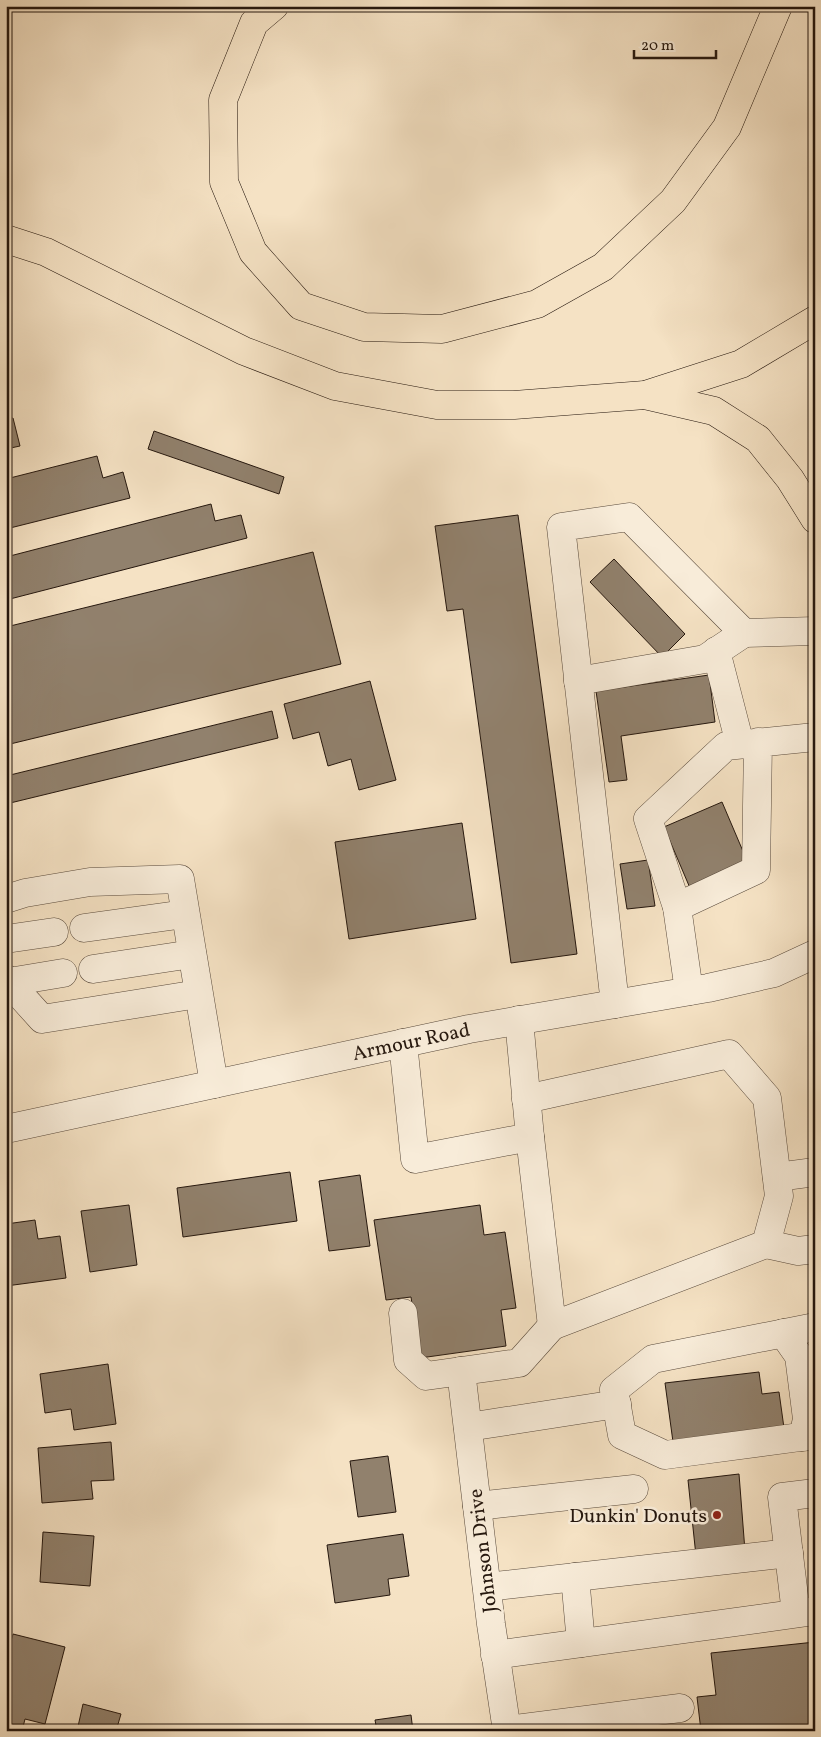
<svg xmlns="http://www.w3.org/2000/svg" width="821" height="1737" font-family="Vollkorn,serif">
<rect width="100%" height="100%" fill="#f5e2c4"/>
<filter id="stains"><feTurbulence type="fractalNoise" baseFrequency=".004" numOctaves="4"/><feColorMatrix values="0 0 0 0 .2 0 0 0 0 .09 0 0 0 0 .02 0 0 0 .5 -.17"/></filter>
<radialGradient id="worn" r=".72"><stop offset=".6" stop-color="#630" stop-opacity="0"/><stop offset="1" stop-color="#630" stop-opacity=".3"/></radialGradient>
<!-- building -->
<g fill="#91816d" stroke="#25170e">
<path d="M13 418 20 446 6 449V420Z"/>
<path d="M154 431 284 477 279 494 148 449Z"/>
<path d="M97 456 103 478 123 472 130 498 6 529V479Z"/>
<path d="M211 504 215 521 241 515 247 538 6 600V557Z"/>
<path d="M518 515 577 954 511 963 463 609 447 611 435 526Z"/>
<path d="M313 552 341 664 6 745V627Z"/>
<path d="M614 559 685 634 662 657 590 582Z"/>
<path d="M709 675 715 722 621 736 627 780 609 782 596 691Z"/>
<path d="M370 681 396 780 359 790 351 759 328 766 319 732 293 739 284 704Z"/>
<path d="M272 711 278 738 6 804V776Z"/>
<path d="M722 802 748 863 690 888 664 827Z"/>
<path d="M462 823 476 919 349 939 335 842Z"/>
<path d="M648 860 655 906 627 909 620 864Z"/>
<path d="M290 1172 297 1221 183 1237 177 1188Z"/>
<path d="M360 1175 370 1246 329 1251 319 1181Z"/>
<path d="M129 1205 137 1265 90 1272 81 1211Z"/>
<path d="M480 1205 484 1235 505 1232 516 1308 501 1310 506 1346 420 1358 411 1297 386 1300 374 1220Z"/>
<path d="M35 1220 38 1239 60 1236 66 1278 6 1286V1224Z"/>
<path d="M108 1364 116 1424 74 1430 71 1409 45 1413 40 1374Z"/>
<path d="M759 1372 762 1394 779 1392 784 1428 673 1442 665 1383Z"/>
<path d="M111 1442 114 1480 91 1481 93 1499 42 1503 38 1448Z"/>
<path d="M388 1456 396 1512 358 1517 350 1461Z"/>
<path d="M739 1474 745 1551 696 1556 688 1480Z"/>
<path d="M43 1532 94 1536 90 1586 40 1582Z"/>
<path d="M403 1534 409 1576 388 1579 390 1595 335 1603 327 1545Z"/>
<path d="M13 1634 65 1647 45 1724 25 1719 22 1731H6V1661Z"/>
<path d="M815 1642V1727L779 1731H701L697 1697 716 1695 711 1653Z"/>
<path d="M83 1704 121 1714 116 1731H77Z"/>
<path d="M411 1715 413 1731H377L375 1720Z"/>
</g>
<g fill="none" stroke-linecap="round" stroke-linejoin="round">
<!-- minor casing -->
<g stroke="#594a3c" stroke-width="29">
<g id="minor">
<path d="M716 651 740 744"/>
<path d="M578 681 705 659 744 633"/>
<path d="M758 742 756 870 677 907 648 819 726 746 815 737"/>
<path d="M6 899 25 893 90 882 180 879 214 1084"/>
<path d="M677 907 689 991"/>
<path d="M84 928 185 914"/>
<path d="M6 939 54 932"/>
<path d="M93 969 192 954"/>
<path d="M6 979 42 1019 198 994"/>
<path d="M9 982 63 973"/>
<path d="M615 1004 561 527 629 517 744 633 815 631"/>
<path d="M403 1043 415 1159 530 1137 519 1020"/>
<path d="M526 1099 729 1054 767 1098 779 1196 766 1244 552 1326 530 1137"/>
<path d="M6 1129 469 1029 708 988 774 973 815 954"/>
<path d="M777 1177 815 1172"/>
<path d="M766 1244 798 1251 815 1249"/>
<path d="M403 1313 408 1360 426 1376 519 1363 552 1326"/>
<path d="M815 1327 653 1359 614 1390 622 1435 665 1455 815 1435"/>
<path d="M783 1333 799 1356 807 1419 803 1437"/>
<path d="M461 1371 491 1624 507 1731"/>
<path d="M468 1427 617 1404"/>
<path d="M477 1506 634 1489"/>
<path d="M575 1577 581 1643"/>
<path d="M487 1587 789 1553"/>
<path d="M796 1613 782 1497 815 1493"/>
<path d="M495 1655 815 1611"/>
<path d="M507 1730 680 1708"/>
</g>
</g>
<!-- highway casing -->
<g stroke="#25170e" stroke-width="29">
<g id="highway">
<path d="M274 6 254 23 223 100 224 182 253 252 301 306 364 327 442 329 537 304 603 267 673 201 727 127 778 6"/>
<path d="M6 239 46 252 244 351 335 386 437 405H514L645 395 741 364 815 320"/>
<path d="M645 395 714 411 758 439 790 479 815 519"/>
</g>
</g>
<!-- minor -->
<use href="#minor" stroke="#f8ecd9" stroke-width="28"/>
<!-- highway -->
<use href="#highway" stroke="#f5e2c4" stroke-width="28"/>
</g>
<!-- markers -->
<circle fill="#8f2418" stroke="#f8ecd9" stroke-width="2" cx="717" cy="1515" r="5"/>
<g text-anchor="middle" stroke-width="5" stroke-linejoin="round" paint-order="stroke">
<!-- street labels -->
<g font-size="20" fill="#25170e" stroke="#f8ecd9">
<text transform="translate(411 1041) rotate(-12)" y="7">Armour Road</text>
<text transform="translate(482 1551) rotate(-97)" y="7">Johnson Drive</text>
</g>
<!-- poi labels -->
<g font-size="20" fill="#25170e" stroke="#f8ecd9" text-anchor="end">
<text x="707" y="1522">Dunkin' Donuts</text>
</g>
</g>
<!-- margin -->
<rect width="821" height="1737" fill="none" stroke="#f5e2c4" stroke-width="25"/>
<rect x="8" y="8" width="806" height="1722" fill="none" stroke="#25170e" stroke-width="2.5"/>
<rect x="12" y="12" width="796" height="1712" fill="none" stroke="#25170e"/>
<!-- scale -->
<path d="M634 50v8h82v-8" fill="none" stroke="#25170e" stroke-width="2.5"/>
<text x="641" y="50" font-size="15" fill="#25170e" stroke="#f8ecd9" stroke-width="4" paint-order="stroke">20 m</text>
<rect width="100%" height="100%" filter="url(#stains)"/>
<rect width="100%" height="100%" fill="url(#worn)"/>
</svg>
